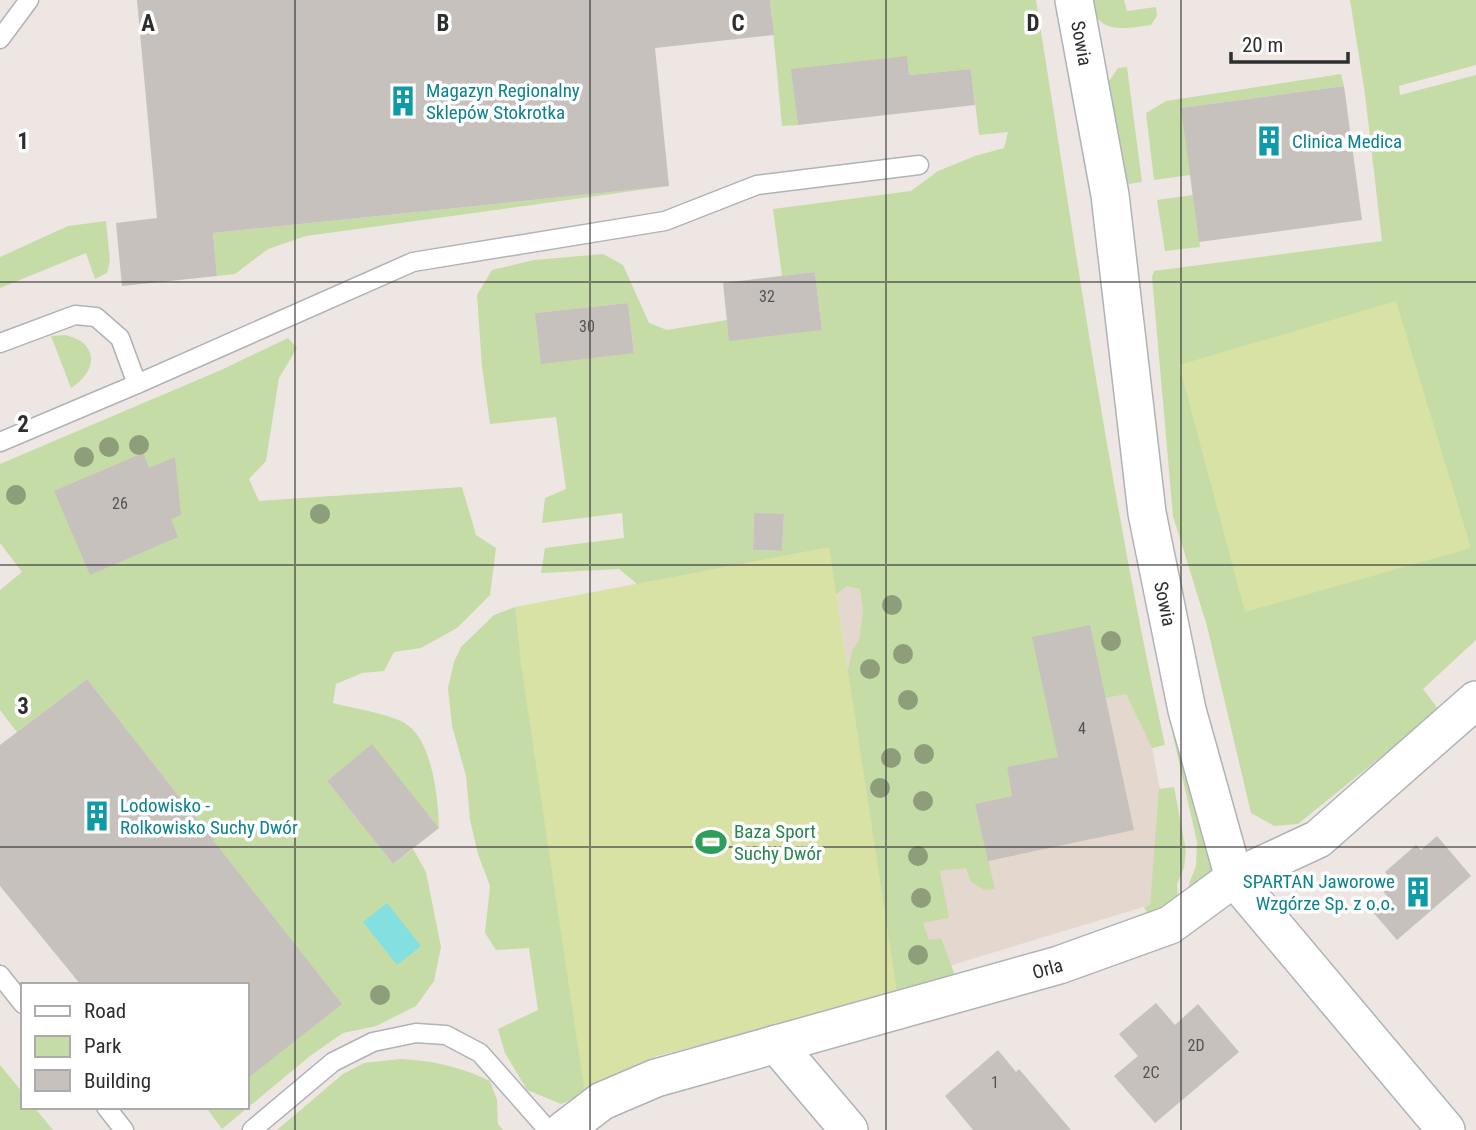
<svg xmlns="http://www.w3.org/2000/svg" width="1476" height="1130" font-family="'Roboto Condensed',sans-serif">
<rect width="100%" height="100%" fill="#ede6e2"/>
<!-- education -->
<path fill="#e4d8ce" d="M829 547 1115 553 1161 795 1150 905 896 982Z"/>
<!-- green -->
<g fill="#c6dca6" fill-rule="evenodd">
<path d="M770 0H1036C1076 249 1111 499 1165 745L1152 748 1126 694 1105 698 1058 757 1007 767 1012 796 975 804 995 889 984 890 971 882 966 868 940 871 949 918 923 923 929 940 941 938 956 978 656 1056 585 1094 561 1104 527 1090 505 1053 498 1029 538 1010 529 948 496 950 485 933 490 886 478 854 470 820 466 776 452 726 448 688 454 662 461 647 494 615 515 607 544 632 630 613 636 583 619 569 541 573 545 548 624 538 622 513 542 523 545 498 566 489 556 417 490 424 482 367 477 295 492 270 534 260 603 254 623 265 649 323 667 330 727 320 822 330 815 272 782 276 773 209 911 191 938 171 975 156 1004 148 1008 132 979 135 971 69 909 75 792 69 798 125 782 126ZM628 303 634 353 536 313ZM754 513 784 515 782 551 753 550ZM847 586 860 589 863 610 859 640 852 651 848 670 824 589 837 594Z"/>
<path d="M1090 0H1124L1127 11 1156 7 1157 16 1151 25C1124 29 1096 35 1090 0Z"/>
<path d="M1350 0H1476V65L1399 86 1400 95 1476 75V640L1423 689 1439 710 1298 824 1274 826 1251 813 1207 626 1173 516 1152 277 1154 271 1382 241 1365 94Z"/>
<path d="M1127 67 1142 182 1120 185 1108 83 1118 68Z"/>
<path d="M1341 74 1344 86 1182 108 1190 175 1154 180 1146 113 1166 101Z"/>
<path d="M669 186 306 236 268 249 235 274 217 276 213 233Z"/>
<path d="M1193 195 1200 247 1165 251 1157 200Z"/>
<path d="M106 221 110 261 107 273 95 279 86 253 0 288V257L68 226Z"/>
<path d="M66 335C71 337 79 339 82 342 101 358 87 378 71 388L51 336Z"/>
<path d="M288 338 297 348 279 378 266 461 249 479 259 501 462 487 476 535 496 548 490 595 457 628 421 648 394 652 384 671 362 673 336 684 333 703C355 709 382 712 403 722 433 738 438 798 439 828L372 745 327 781 393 864 413 849 426 872 441 947 434 981 416 1006 376 1026 343 1033 310 1056 222 1129 208 1110 212 1107H247V1079L341 1003 87 679 17 732 0 710V590L22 572 0 543V464L221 370Z"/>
<path d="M1178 730 1213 871 1190 896 1189 884 1196 866 1197 842 1172 731Z"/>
<path d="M1174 787 1186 851 1184 868 1177 884 1178 902 1149 916 1144 907 1150 905 1159 789Z"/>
<path d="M400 1059C432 1060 461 1067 490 1081L497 1100 498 1124 503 1130H277L343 1074 364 1063Z"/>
<path d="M0 1065 23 1093V1107H34L53 1130H0Z"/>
</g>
<!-- pitch -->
<g fill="#d7e2a4">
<path d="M1396 301 1471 548 1245 612 1179 365Z"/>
<path d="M829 547 897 991 656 1056 585 1094 521 664 515 607Z"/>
</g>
<!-- water -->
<path fill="#84dfe1" d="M387 903 421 946 397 965 363 922Z"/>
<!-- building -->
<g fill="#c6c1bd">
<path d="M137 0H770L774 35 655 48 669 186 213 233 217 276 122 286 116 223 157 218Z"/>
<path d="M907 56 909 75 971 69 975 105 798 125 791 69Z"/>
<path d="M1344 86 1362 220 1199 242 1181 108Z"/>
<path d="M815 272 822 330 729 341 723 283Z"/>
<path d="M628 303 634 353 541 364 535 313Z"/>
<path d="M143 453 149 468 175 457 181 515 171 519 178 537 90 575 54 491Z"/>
<path d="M754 513 784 514 782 551 753 550Z"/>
<path d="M1090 625 1134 830 988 861 975 804 1012 796 1007 767 1058 757 1032 637Z"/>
<path d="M87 679 342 1004 247 1079V985H81L0 886V745Z"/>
<path d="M372 744 439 828 393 864 327 781Z"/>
<path d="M1437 836 1471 876 1397 940 1372 911 1388 897 1379 887 1389 877 1385 872 1416 845 1421 850Z"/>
<path d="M1156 1003 1175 1025 1198 1004 1239 1052 1155 1123 1114 1076 1138 1056 1119 1034Z"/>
<path d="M998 1050 1016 1072 1019 1069 1071 1130H973L945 1096Z"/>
</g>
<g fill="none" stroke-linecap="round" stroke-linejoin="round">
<!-- lane casing -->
<g stroke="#afb3b8" stroke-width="21">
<g id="lane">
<path d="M0 39 29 0"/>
<path d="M0 343 75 315 96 317 120 338 137 384"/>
<path d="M0 442 137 384 413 262 665 221 757 185 919 165"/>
<path d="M0 975 23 1004"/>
<path d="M106 1107 124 1130"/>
<path d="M252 1130 333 1062 373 1042 416 1033 446 1035 480 1053 548 1130"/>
</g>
</g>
<!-- street casing -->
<g stroke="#afb3b8" stroke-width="40">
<g id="street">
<path id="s1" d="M1074 0 1110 195 1147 513 1187 710 1234 878 1446 1130"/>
<path d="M776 1044 849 1130"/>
<path id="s2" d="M564 1130 602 1101 656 1078 1059 965 1170 925 1234 878 1318 839 1476 700"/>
</g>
</g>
<!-- lane -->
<use href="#lane" stroke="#fff" stroke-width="18"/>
<!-- street -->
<use href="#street" stroke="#fff" stroke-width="37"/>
</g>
<!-- trees -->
<g fill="#8e9e7a">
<circle cx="139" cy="445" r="10"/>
<circle cx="109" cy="447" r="10"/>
<circle cx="84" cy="457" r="10"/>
<circle cx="16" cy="495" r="10"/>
<circle cx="320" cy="514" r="10"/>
<circle cx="892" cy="605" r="10"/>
<circle cx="1111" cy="641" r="10"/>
<circle cx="903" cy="654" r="10"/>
<circle cx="870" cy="669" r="10"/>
<circle cx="908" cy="700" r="10"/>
<circle cx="924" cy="754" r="10"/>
<circle cx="891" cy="758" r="10"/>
<circle cx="880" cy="788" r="10"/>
<circle cx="923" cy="801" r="10"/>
<circle cx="918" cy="856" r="10"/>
<circle cx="921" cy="898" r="10"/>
<circle cx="918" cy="955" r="10"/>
<circle cx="380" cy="995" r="10"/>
</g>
<!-- grid -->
<path fill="none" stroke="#2e2e2e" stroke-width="2" stroke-opacity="0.55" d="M295 0V1130M590 0V1130M886 0V1130M1181 0V1130M0 282H1476M0 565H1476M0 847H1476"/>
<!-- icons -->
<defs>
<g id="building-bare" transform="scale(2.415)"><path d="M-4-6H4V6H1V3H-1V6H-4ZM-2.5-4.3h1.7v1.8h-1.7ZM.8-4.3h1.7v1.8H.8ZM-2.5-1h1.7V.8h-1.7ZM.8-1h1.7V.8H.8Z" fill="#0f9aa8" stroke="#fff" stroke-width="2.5" paint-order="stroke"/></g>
<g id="stadium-bare" transform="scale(2.415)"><path d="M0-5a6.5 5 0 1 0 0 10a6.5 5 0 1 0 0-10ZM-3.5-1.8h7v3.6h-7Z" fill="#2e9e5b" stroke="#fff" stroke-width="2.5" paint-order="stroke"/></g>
</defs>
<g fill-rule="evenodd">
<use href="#building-bare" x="403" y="101"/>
<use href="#building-bare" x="1269" y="141"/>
<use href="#building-bare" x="97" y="816"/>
<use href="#stadium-bare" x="711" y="842"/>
<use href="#building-bare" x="1418" y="892"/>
</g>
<g text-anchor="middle" stroke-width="7" stroke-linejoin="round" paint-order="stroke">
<!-- number labels -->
<g font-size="16" fill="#545352">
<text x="767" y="302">32</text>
<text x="587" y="332">30</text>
<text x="120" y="509">26</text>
<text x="1082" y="734">4</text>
<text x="1196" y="1051">2D</text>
<text x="1151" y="1078">2C</text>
<text x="995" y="1088">1</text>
</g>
<!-- street labels -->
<g font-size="19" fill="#2e2e2e" stroke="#fff">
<text dy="7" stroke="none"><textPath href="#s1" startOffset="44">Sowia</textPath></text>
<text dy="7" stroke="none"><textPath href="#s1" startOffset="611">Sowia</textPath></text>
<text dy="7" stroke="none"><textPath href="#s2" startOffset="513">Orla</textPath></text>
</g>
<!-- culture labels -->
<g font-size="19" fill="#0d838f" stroke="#fff" text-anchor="start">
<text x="426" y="97">Magazyn Regionalny<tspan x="426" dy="22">Sklepów Stokrotka</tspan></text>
<text x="1292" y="148">Clinica Medica</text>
<text x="120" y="812">Lodowisko -<tspan x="120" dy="22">Rolkowisko Suchy Dwór</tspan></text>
<text x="1395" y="888" text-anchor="end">SPARTAN Jaworowe<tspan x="1395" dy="22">Wzgórze Sp. z o.o.</tspan></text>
</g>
<!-- leisure labels -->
<g font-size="19" fill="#27864d" stroke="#fff" text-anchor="start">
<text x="734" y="838">Baza Sport<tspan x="734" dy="22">Suchy Dwór</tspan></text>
</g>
</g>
<g font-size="23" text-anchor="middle" font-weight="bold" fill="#2e2e2e" stroke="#fff" stroke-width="7" stroke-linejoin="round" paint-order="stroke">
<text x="148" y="31">A</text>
<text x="443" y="31">B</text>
<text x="738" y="31">C</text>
<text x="1033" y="31">D</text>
<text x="23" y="149">1</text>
<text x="23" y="432">2</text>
<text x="23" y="714">3</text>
</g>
<!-- legend -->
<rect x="21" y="983" width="228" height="126" fill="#ffffff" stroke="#ababab" stroke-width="2"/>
<rect x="35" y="1006" width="35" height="10" fill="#ffffff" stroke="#ababab" stroke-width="2"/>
<text x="84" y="1018" font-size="21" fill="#2e2e2e">Road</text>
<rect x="35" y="1036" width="35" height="21" fill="#c6dca6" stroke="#ababab" stroke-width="2"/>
<text x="84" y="1053" font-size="21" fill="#2e2e2e">Park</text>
<rect x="35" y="1070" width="35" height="21" fill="#c6c1bd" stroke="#ababab" stroke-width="2"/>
<text x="84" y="1088" font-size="21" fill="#2e2e2e">Building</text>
<!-- scale -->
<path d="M1231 52v10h117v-10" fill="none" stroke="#2e2e2e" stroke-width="3.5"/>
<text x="1242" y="52" font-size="21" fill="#2e2e2e" stroke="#ffffff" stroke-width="5" paint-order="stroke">20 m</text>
</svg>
